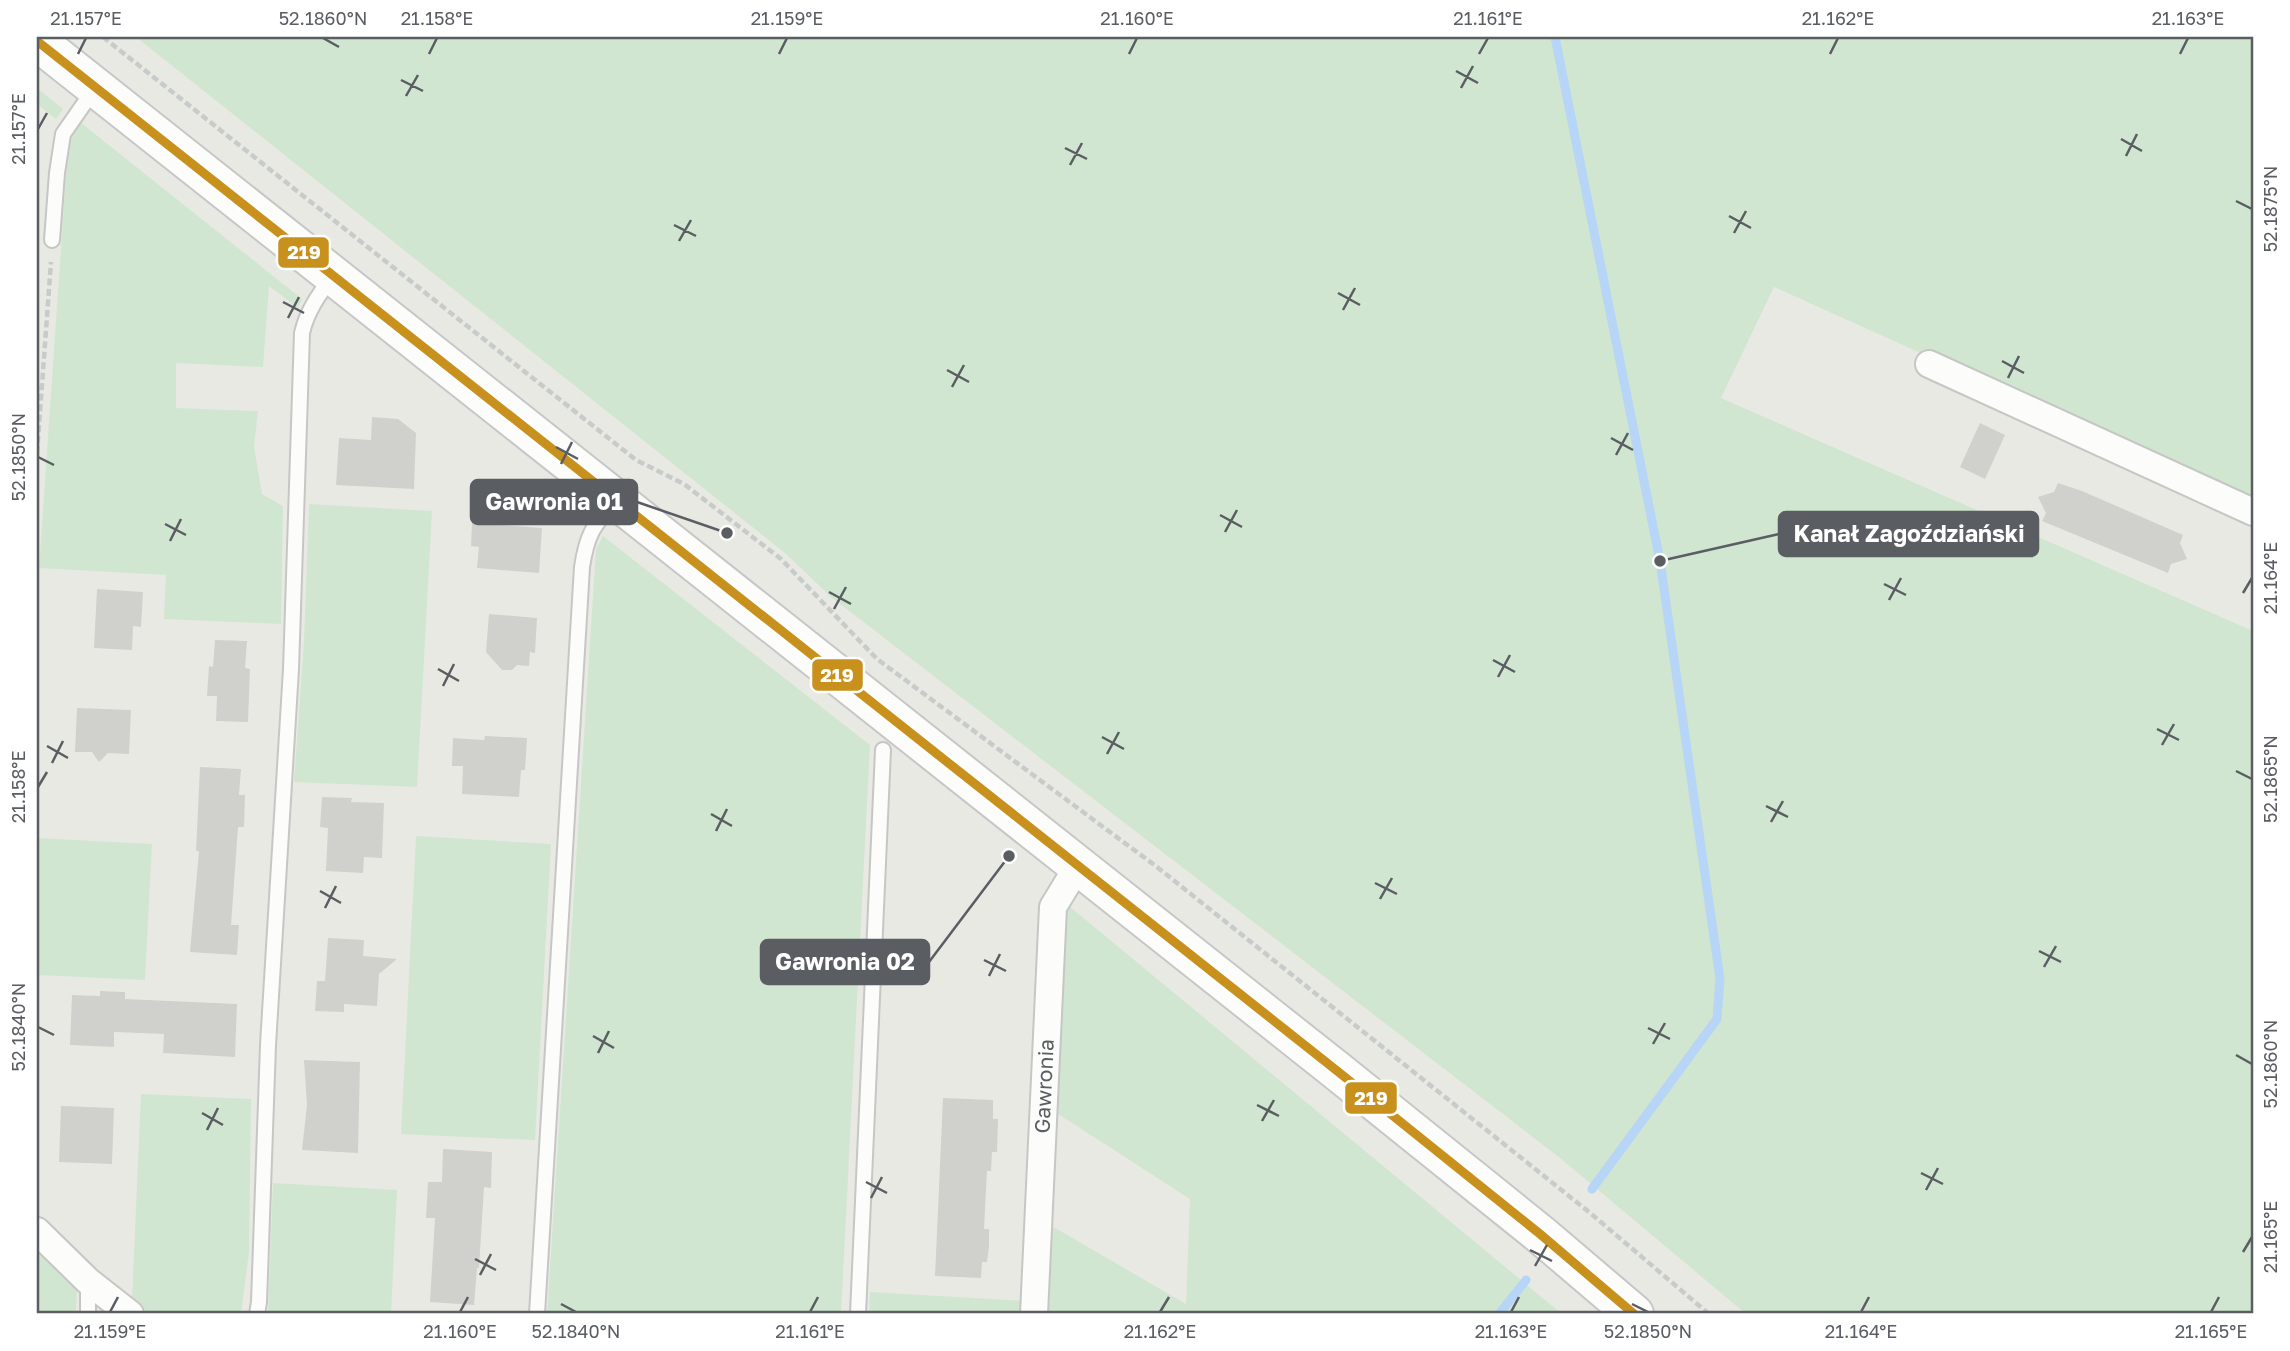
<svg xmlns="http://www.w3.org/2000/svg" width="2290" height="1351" font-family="'Golos Text',sans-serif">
<rect width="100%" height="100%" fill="#e9e9e4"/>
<!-- green -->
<g fill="#d1e6d1">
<path d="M136 37H2253V503L1774 287 1721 398 2253 631V1314H1746L1560 1158 831 597 785 553Z"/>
<path d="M37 88 63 109 56 119 37 104Z"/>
<path d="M80 122 302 299 298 308 269 286 263 367 176 363V408L258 411 254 447 262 494 283 506 281 624 164 619 166 575 39 568 68 146 70 135Z"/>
<path d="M309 504 432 511 417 787 294 782 304 641Z"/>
<path d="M603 536 870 745 841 1314H547L596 549Z"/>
<path d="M416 836 551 844 535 1140 401 1134Z"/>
<path d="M37 838 152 844 145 980 37 975Z"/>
<path d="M1063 901 1562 1314H1041L1045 1222 1186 1304 1190 1199 1055 1112Z"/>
<path d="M141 1094 251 1099 249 1252 241 1314H149L132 1299Z"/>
<path d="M273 1183 397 1190 391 1314H268Z"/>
<path d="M37 1247 77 1285 76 1314H37Z"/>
<path d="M870 1292 1025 1301V1314H869Z"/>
</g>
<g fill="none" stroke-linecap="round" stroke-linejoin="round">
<!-- stream -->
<g stroke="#b7d5f6" stroke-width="9">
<path d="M1555 37 1660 561 1720 979 1717 1019 1592 1189"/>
<path d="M1499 1314 1526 1280"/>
</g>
</g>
<!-- building -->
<g fill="#d0d0cd">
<path d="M372 417 398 419 416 433 414 489 336 485 339 438 371 440Z"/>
<path d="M1980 423 2005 435 1985 479 1960 467Z"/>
<path d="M2058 483 2082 491 2183 535 2180 543 2187 559 2171 564 2168 573 2042 521 2046 513 2038 497 2054 492Z"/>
<path d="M472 523 542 528 539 573 477 568 479 547 471 546Z"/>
<path d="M97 589 143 592 141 627 133 626 132 650 94 648Z"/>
<path d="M489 614 537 618 535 653 530 652 529 666 517 665 512 670H502L486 652Z"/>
<path d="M215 640 247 641 245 668 250 669 248 722 216 721 217 696H207L209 666 213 667Z"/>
<path d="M77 708 131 710 129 754 108 753 99 762 92 752H75Z"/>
<path d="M485 736 527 738 525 770H521L519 797 462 794 463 766H452L453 738 484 740Z"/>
<path d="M200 767 241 769 239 795H245L244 827H238L231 925H239L237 955 190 952 199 851H196Z"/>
<path d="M322 797 352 798 351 802 384 803 382 858 364 857 363 873 326 871 328 828 320 827Z"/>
<path d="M328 938 364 940 363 956 397 959 379 974 377 1006 344 1004V1012L315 1011 317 981H325Z"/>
<path d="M100 991 125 992V999L237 1004 235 1057 163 1053 164 1034 114 1032V1047L70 1045 72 995 100 996Z"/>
<path d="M304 1060 360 1062 358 1153 302 1150 307 1105Z"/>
<path d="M943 1098 993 1100V1119H998L997 1152H992L991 1171H987L984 1229H989V1246L987 1262H982L981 1278 935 1276Z"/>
<path d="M61 1106 114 1108 112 1164 59 1162Z"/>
<path d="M443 1149 492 1152 491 1188 484 1187 479 1268H477L474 1305 430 1302 435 1218H426L428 1182H442Z"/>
</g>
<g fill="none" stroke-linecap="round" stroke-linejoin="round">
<!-- lane casing -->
<g stroke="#c6c6c5" stroke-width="18">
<g id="lane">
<path d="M52 240 57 173 63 134 95 88"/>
<path d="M88 1314V1281"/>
<path d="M257 1314 259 1302 268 1045 291 669 302 333C307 311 319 294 333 276"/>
<path d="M537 1314 582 567C587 534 593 527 614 501"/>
<path d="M858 1314 883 750"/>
</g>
</g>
<!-- street casing -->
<g stroke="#c6c6c5" stroke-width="30">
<g id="street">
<path d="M1929 364 2253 512"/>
<path d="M37 1231 88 1281 130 1314"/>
<path id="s1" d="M1034 1314 1053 907 1078 866"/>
</g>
</g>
<!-- secondary casing -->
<g stroke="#c6c7c6" stroke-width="42">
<path id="secondary" d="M37 41 1336 1070 1540 1234 1634 1314"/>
</g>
<!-- path -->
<g stroke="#c7cbc9" stroke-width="4.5" stroke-dasharray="7 3.5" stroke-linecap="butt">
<path d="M103 37 636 460 684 484 781 559 877 659 1157 867 1589 1212 1709 1314"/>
<path d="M37 453 51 262"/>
</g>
<!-- lane -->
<use href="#lane" stroke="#fcfcfb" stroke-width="14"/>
<!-- street -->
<use href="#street" stroke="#fcfcfb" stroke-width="26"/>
<!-- secondary -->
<use href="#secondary" stroke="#fcfcfb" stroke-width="38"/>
<!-- bus-1 casing -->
<g stroke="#fff" stroke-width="14">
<path id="bus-1" d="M37 41 1336 1070 1540 1234 1634 1314"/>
</g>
<!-- bus-1 -->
<use href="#bus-1" stroke="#c8901d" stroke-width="9"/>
</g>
<!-- ticks -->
<path fill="none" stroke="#5a5d62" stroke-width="2.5" d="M323 38 339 47M78 54 86 38M429 54 437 38M779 54 787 38M1129 54 1137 38M1479 54 1488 38M1830 54 1838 38M2180 54 2188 38M1456 71 1478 83M401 80 423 91M1461 88 1473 66M406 96 418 75M38 129 47 113M2121 139 2142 151M1065 148 1087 159M2126 156 2137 134M1070 165 1082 143M2236 201 2252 209M1729 216 1751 228M674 225 696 236M1734 233 1746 211M679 241 691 220M1338 293 1360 305M283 302 304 313M1343 310 1355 288M288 318 299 297M2002 361 2024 373M947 370 969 382M2008 378 2019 356M952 387 964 365M1611 438 1633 450M556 447 578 459M1616 455 1628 433M38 457 54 465M561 464 572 442M1220 515 1242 527M165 524 186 535M1225 532 1237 510M170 541 181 519M1884 584 1906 595M829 592 851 604M2243 593 2252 578M1889 600 1901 578M834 609 846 587M1493 660 1515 672M438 669 459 681M1498 677 1510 655M443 686 454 664M2157 729 2179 740M1102 737 1124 749M2162 745 2174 724M47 746 68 758M1107 754 1119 732M52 763 63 741M2236 771 2252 779M38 787 47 772M1766 806 1788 817M711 814 732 826M1771 822 1783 801M716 831 727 809M1375 883 1397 894M320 891 341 903M1380 899 1392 878M325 908 336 886M2039 951 2061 962M984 960 1006 971M2044 967 2056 946M989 976 1000 954M38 1027 54 1035M1648 1028 1670 1039M593 1036 614 1048M1653 1044 1665 1023M598 1053 609 1031M2236 1055 2252 1064M1257 1105 1279 1116M202 1113 223 1125M1262 1121 1274 1100M207 1130 218 1108M1921 1173 1943 1184M866 1182 887 1193M1926 1190 1938 1168M871 1198 882 1177M1530 1250 1552 1261M2243 1252 2252 1237M475 1259 496 1270M1535 1266 1547 1245M480 1275 491 1254M561 1304 576 1312M1632 1304 1648 1312M110 1312 118 1297M460 1312 468 1297M810 1312 818 1297M1160 1312 1169 1297M1511 1312 1519 1297M1861 1312 1869 1297M2211 1312 2219 1297"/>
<g text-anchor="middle" stroke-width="7" stroke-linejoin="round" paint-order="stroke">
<!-- street labels -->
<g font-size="21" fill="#5a5d62" stroke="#fff">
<text dy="7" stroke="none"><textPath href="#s1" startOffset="228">Gawronia</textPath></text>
</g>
</g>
<!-- callouts -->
<path fill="none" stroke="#5a5d62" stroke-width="2.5" d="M727 533L637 502M1660 561L1779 534M1009 856L929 962"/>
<g fill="#5a5d62" stroke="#fff" stroke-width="2.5">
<circle cx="727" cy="533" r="7"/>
<circle cx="1660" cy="561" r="7"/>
<circle cx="1009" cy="856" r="7"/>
</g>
<g fill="#5a5d62" stroke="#5a5d62" stroke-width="2.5">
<rect x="471" y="480" width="166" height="44" rx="7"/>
<rect x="1779" y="512" width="259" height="44" rx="7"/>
<rect x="761" y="940" width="168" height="44" rx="7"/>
</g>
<g font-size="23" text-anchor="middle" font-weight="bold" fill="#fff">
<text x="554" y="510">Gawronia 01</text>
<text x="1909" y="542">Kanał Zagoździański</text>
<text x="845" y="970">Gawronia 02</text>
</g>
<g stroke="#fff" stroke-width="2.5">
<rect x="277" y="236" width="53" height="33" rx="7" fill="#c8901d"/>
<rect x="811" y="658" width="53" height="34" rx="7" fill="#c8901d"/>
<rect x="1344" y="1081" width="54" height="34" rx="7" fill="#c8901d"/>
</g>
<g font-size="19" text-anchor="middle" font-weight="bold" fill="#fff">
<text x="304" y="259">219</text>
<text x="837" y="682">219</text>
<text x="1371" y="1105">219</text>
</g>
<!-- border -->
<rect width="2290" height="1351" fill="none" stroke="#ffffff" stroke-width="77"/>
<rect x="38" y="38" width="2214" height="1274" fill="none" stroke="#5a5d62" stroke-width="2.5"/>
<g font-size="18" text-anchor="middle" fill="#5a5d62">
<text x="86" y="25">21.157°E</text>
<text x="323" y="25">52.1860°N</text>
<text x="437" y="25">21.158°E</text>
<text x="787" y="25">21.159°E</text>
<text x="1137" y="25">21.160°E</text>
<text x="1488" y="25">21.161°E</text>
<text x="1838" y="25">21.162°E</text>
<text x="2188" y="25">21.163°E</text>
<text transform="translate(19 129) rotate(-90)" y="6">21.157°E</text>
<text transform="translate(2271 209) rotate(-90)" y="6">52.1875°N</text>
<text transform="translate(19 457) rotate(-90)" y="6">52.1850°N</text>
<text transform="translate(2271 578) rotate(-90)" y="6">21.164°E</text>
<text transform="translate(2271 779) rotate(-90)" y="6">52.1865°N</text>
<text transform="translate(19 787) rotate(-90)" y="6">21.158°E</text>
<text transform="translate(19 1027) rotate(-90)" y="6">52.1840°N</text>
<text transform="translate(2271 1064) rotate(-90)" y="6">52.1860°N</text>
<text transform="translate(2271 1237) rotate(-90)" y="6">21.165°E</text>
<text x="110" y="1338">21.159°E</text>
<text x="460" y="1338">21.160°E</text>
<text x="576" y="1338">52.1840°N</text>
<text x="810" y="1338">21.161°E</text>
<text x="1160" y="1338">21.162°E</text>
<text x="1511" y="1338">21.163°E</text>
<text x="1648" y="1338">52.1850°N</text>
<text x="1861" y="1338">21.164°E</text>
<text x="2211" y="1338">21.165°E</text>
</g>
</svg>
